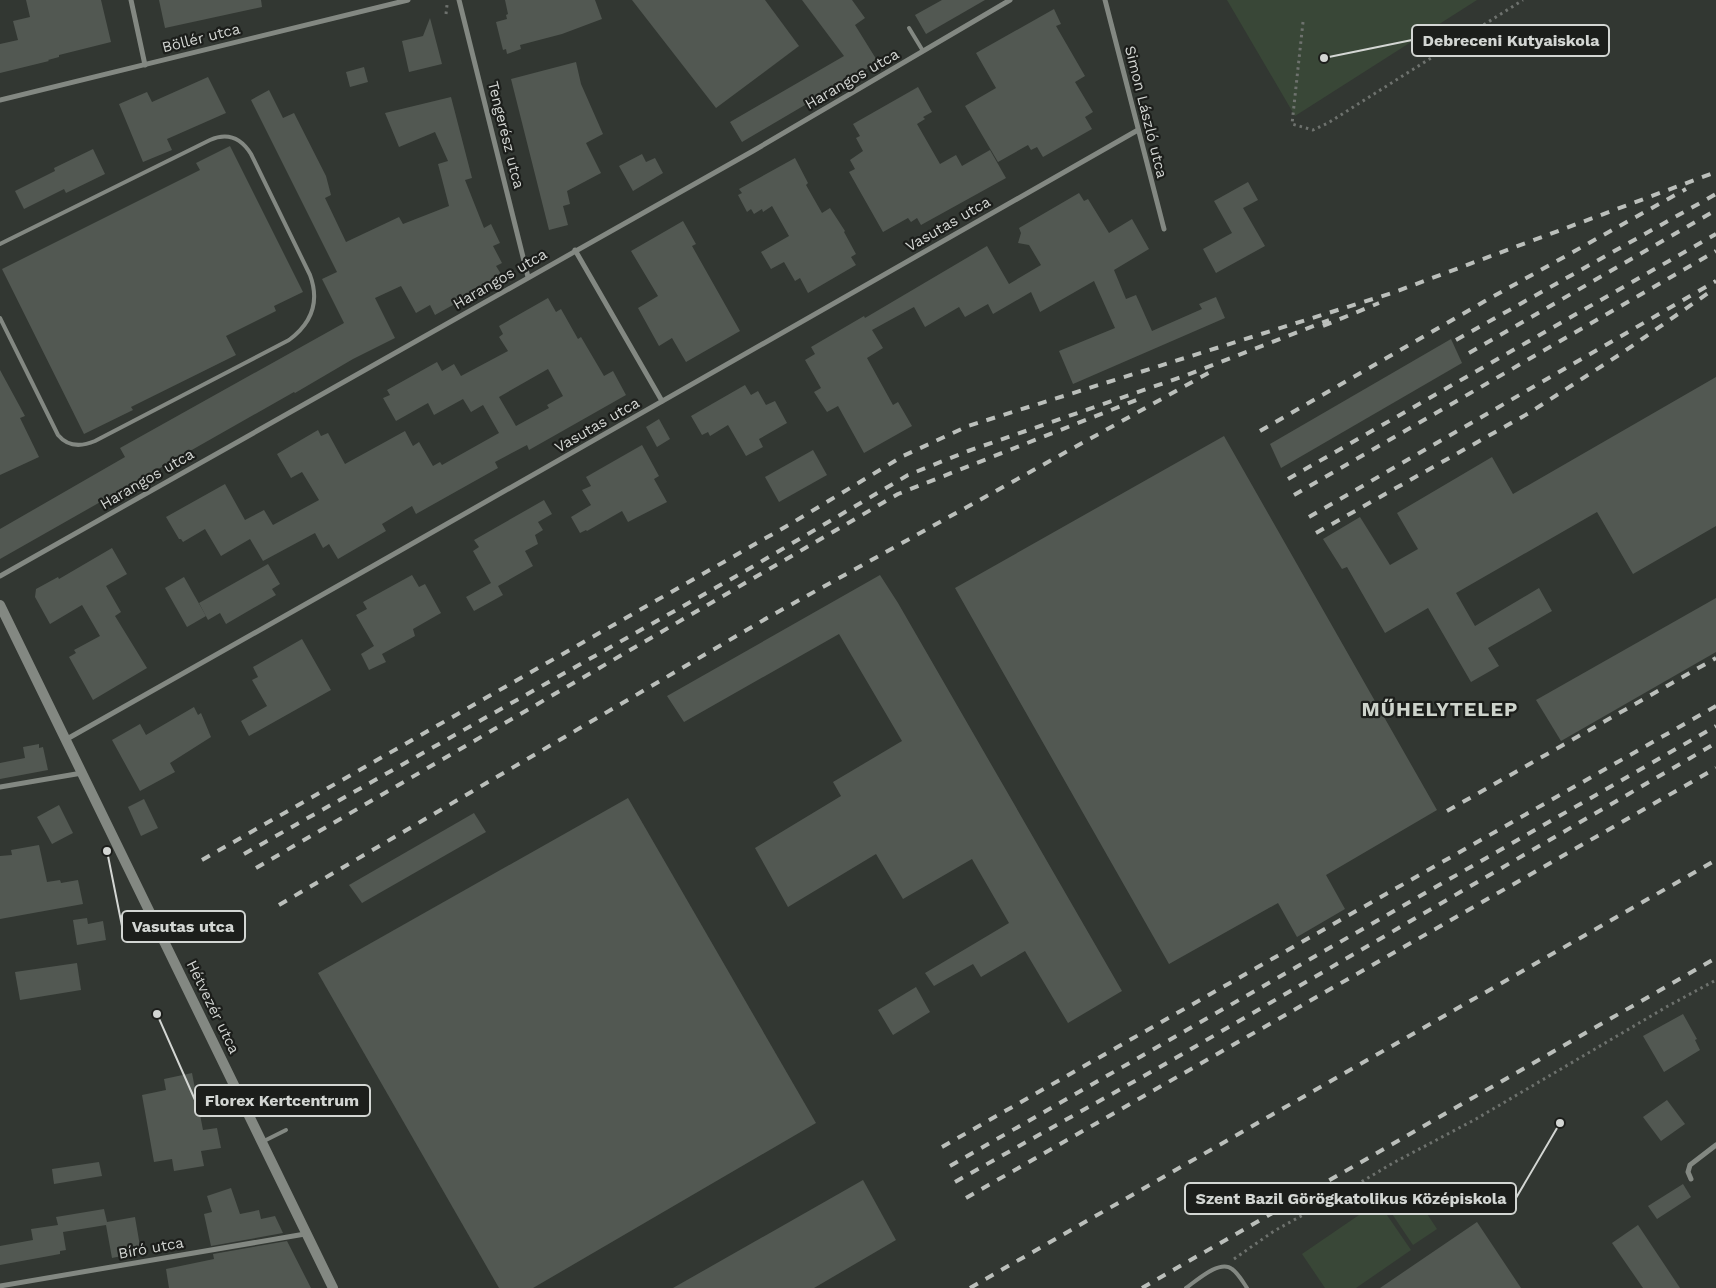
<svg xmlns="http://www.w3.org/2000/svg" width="1716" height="1288" font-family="'Work Sans',sans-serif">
<rect width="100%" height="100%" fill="#323732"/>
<!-- green -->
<g fill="#394737">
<path d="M1227 0H1477L1295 116Z"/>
<path d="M1408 1185 1437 1229 1413 1245 1384 1202Z"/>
<path d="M1378 1202 1411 1250 1356 1288H1325L1302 1254Z"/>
</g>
<!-- building -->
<g fill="#525852" fill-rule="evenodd">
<path d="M26 0H101L111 42 59 55V57L48 60 49 61 0 73V44L18 40 13 21 30 17Z"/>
<path d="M159 0H261L262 7 165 28Z"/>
<path d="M505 0H595L602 19 562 34 520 45 521 49 507 54 506 49 503 50 496 22 507 19 506 15 508 14Z"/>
<path d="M632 0H765L799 46 716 108Z"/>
<path d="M802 0H852L865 18 855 25 878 62 742 142 730 122 844 56Z"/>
<path d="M942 0H985L926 34 915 15Z"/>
<path d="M1054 9 1061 24 1056 26 1085 76 1075 82 1093 112 1085 117 1092 129 1043 157 1037 147 1031 150 1028 145 998 162 965 106 996 88 976 53Z"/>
<path d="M430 18 442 64 409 72 402 41 423 36Z"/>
<path d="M576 62 581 84 603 134 586 143 601 173 567 191 570 204 563 206 568 225 549 230 511 79Z"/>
<path d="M364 67 368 82 350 87 346 72Z"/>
<path d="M208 77 226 113 167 139 172 150 143 162 119 104 147 92 152 102Z"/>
<path d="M918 87 932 112 923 117 925 119 917 124 940 164 956 155 962 166 990 150 1006 178 921 225 917 218 911 222 908 218 883 232 849 172 855 169 850 160 863 151 856 138 860 136 853 124Z"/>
<path d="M269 90 283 118 294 113 326 176 331 195 325 198 346 242 399 217 403 224 449 206 438 164 448 161 435 132 399 147 385 113 451 97 472 178 465 180 484 228 491 224 500 243 493 246 502 263 496 266 503 277 435 315 430 305 416 313 401 286 375 298 395 338 353 359 295 393 294 392 0 559V529L125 457 120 448 344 323 322 279 337 272 251 100Z"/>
<path d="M230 146 303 292 274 306 276 311 226 336 236 355 131 407 133 410 84 434 2 269 200 170 196 163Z"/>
<path d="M93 149 105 174 66 193 64 189 24 209 15 191 55 171 54 168Z"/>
<path d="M642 154 646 162 655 158 663 173 633 191 619 166Z"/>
<path d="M795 158 808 183 806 185 822 213 830 208 845 231 844 232 856 254 851 257 856 265 808 293 800 278 795 281 784 262 771 269 761 252 789 236 772 206 763 212 762 209 754 214 751 209 747 212 738 195 742 193 739 189Z"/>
<path d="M1248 182 1258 200 1243 208 1265 246 1216 273 1203 249 1232 233 1214 201Z"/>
<path d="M1079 193 1084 201 1088 199 1109 233 1132 219 1149 249 1114 270 1126 299 1136 295 1152 331 1202 309 1199 304 1216 297 1225 318 1073 384 1059 351 1115 328 1094 281 1040 312 1031 292 993 314 988 304 965 317 959 307 925 327 914 307 872 330 883 348 867 358 893 405 898 402 912 426 864 453 838 406 827 412 814 392 821 388 805 360 815 354 811 347 864 316 865 318 987 246 1009 284 1041 265 1029 245 1018 243 1021 233 1019 228Z"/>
<path d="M683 221 696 244 692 246 740 331 686 362 672 338 659 346 638 308 658 296 631 251Z"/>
<path d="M548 298 556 312 561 309 578 339 581 337 604 376 613 371 626 395 529 450 527 445 495 462 498 468 416 514 412 506 382 524 386 531 338 559 329 544 323 548 315 533 263 561 250 539 221 556 205 529 183 542 181 539H179L166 517 225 484 245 520 264 510 273 525 319 500 302 472 291 478 277 454 318 430 321 436 328 433 345 464 405 431 413 446 419 442 433 466 440 462 442 465 499 433 483 405 471 412 463 399 434 415 428 403 396 421 383 398 390 395 387 390 437 362 442 371 454 364 461 376 508 351 499 337 503 334 499 326ZM548 369 563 396 547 405 549 408 516 426 499 397Z"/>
<path d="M1451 339 1462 363 1281 468 1270 444Z"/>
<path d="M0 370 25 416 20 418 39 457 0 475Z"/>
<path d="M1716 377V526L1633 574 1597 512 1456 593 1475 626 1539 588 1552 611 1488 648 1499 666 1471 682 1428 608 1385 633 1347 567 1342 569 1323 539 1360 517 1390 565 1418 549 1397 513 1492 457 1513 494Z"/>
<path d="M745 385 751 395 758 391 766 405 775 401 787 423 759 439 763 447 746 456 728 425 710 436 708 432 702 435 691 416Z"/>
<path d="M659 419 670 439 657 447 646 427Z"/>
<path d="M1224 436 1437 810 1326 875 1345 909 1297 937 1278 903 1169 964 955 588Z"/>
<path d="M642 445 659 476 654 479 667 502 628 522 622 511 587 531 586 530 580 533 571 517 591 505 582 490 591 486 586 477Z"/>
<path d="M813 450 827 475 779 502 765 477Z"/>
<path d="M544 500 552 514 538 522 543 530 535 535 538 544 525 551 533 566 498 586 503 595 474 611 466 597 491 583 473 551 479 547 474 540Z"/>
<path d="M112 548 127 574 106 586 121 612 115 616 147 668 93 700 69 657 76 653 74 650 100 636 82 605 50 624 35 597 36 589 58 577 59 579Z"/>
<path d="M268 564 280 584 272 589 276 595 226 624 220 613 208 620 199 603Z"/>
<path d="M412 575 419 587 425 584 441 613 413 629 415 636 382 654 386 662 369 670 361 654 374 646 356 615 367 609 363 602Z"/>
<path d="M880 575 898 603 1122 991 1068 1023 1025 951 981 977 973 964 934 986 925 973 1009 923 972 859 903 899 876 854 788 907 755 848 841 796 833 782 902 741 839 634 684 722 667 696Z"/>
<path d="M184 577 206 616 187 627 165 588Z"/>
<path d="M1716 598V652L1561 741 1536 700Z"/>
<path d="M302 639 331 690 249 736 241 721 267 706 252 680 258 677 253 667Z"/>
<path d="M194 707 198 715 201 713 211 737 170 763 175 772 140 791 112 740 140 724 146 735Z"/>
<path d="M39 744V748L43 747 48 770 0 779V763L25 758 23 747Z"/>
<path d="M628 798 816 1123 533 1288H499L318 973Z"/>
<path d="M144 799 158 828 141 836 128 807Z"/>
<path d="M59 805 73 833 52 844 37 817Z"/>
<path d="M474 813 486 832 362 903 349 885Z"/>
<path d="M39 845 47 882 60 880 61 883 78 880 83 904 0 919V856L12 855 11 850Z"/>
<path d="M87 918 88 924 103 921 106 940 77 945 73 920Z"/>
<path d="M77 963 81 990 20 1000 15 972Z"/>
<path d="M916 987 930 1012 893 1035 878 1010Z"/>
<path d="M1683 1014 1697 1039 1695 1040 1700 1050 1664 1072 1643 1036Z"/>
<path d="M192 1073 203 1130 217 1128 221 1148 201 1151 204 1166 174 1171 172 1159 154 1162 142 1095 166 1090 164 1079Z"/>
<path d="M1667 1100 1685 1124 1661 1141 1643 1117Z"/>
<path d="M99 1162 102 1176 54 1184 52 1169Z"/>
<path d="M863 1180 896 1240 814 1288H673Z"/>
<path d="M1683 1184 1691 1197 1657 1219 1648 1206Z"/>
<path d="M231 1188 240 1214 259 1210 261 1219 275 1216 283 1233 211 1246 204 1214 212 1212 207 1196Z"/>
<path d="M104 1209 107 1222 135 1217 141 1252 112 1258 106 1225 63 1232 66 1250 60 1251V1254L0 1265V1246L33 1240 31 1229 58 1225 56 1217Z"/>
<path d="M1477 1222 1521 1288H1380Z"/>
<path d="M1638 1225 1680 1288H1643L1612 1243Z"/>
<path d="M287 1241 311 1288H169L166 1269 214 1259 213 1254Z"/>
</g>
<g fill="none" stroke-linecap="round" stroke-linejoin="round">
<!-- path -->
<g stroke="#6e726e" stroke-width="3" stroke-dasharray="2.5 4" stroke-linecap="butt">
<path d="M446 14 447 5"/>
<path d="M1303 22 1292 124 1313 130 1328 123 1523 0"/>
<path d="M1234 1259 1274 1231 1341 1194 1393 1163 1476 1119 1668 1006 1716 980"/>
</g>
<!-- lane -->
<g stroke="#838882" stroke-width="4">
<path d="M909 28 923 51"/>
<path d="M0 244 210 140C228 132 241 138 251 154L310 275C320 302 312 323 289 340L95 441C81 447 68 447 58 435L0 318"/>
<path d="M264 1141 286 1130"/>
<path d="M1186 1288C1196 1281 1220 1259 1232 1269 1238 1273 1243 1282 1247 1288"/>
</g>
<!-- street -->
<g stroke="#838882" stroke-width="5">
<path d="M131 0 145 65"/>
<path d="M459 0 528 277"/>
<path d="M1105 0 1164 229"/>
<path d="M0 100 408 0"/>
<path d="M575 250 662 401"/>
<path d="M0 576 753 151 1010 0"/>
<path d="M67 739 373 566 1138 130"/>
<path d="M0 787 82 773"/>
<path d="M1691 1179 1688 1172 1690 1165 1716 1145"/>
<path d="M0 1286 305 1234"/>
</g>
<!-- secondary -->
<path stroke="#838882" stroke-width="10" d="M0 605 333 1288"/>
<!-- rail -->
<g stroke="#bbbfbb" stroke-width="4" stroke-dasharray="9 9" stroke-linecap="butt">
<path d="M1323 326 1379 303"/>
<path d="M1456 340 1716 194"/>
<path d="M1469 353 1716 210"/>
<path d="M1260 431 1485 301 1686 189"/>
<path d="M1288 479 1716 234"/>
<path d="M1294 495 1716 251"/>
<path d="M1309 517 1716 281"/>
<path d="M1316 533 1529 413 1622 353 1714 289"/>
<path d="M1447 811 1716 658"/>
<path d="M244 854 740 574 908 475 968 451 1187 375 1329 320"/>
<path d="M202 860 792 523 903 456 968 426 1392 293 1716 172"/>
<path d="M256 868 898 494 1144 397"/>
<path d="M279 905 767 618 1212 371"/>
<path d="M942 1147 1716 706"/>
<path d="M950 1166 1716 726"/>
<path d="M955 1182 1167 1063 1716 743"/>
<path d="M966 1198 1716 768"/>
<path d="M970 1288 1716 860"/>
<path d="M1142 1288 1716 958"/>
</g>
</g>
<g text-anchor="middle" stroke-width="4.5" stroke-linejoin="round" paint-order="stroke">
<!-- street labels -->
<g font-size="15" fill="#d3d6d3" stroke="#1c1e1b">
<text transform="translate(201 38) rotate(-14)" y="5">Böllér utca</text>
<text transform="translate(852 79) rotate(-30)" y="5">Harangos utca</text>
<text transform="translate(1146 112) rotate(76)" y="5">Simon László utca</text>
<text transform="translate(506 135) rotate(76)" y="5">Tengerész utca</text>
<text transform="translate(948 224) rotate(-30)" y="5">Vasutas utca</text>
<text transform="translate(500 279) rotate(-30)" y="5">Harangos utca</text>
<text transform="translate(597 425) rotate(-30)" y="5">Vasutas utca</text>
<text transform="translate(147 479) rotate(-30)" y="5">Harangos utca</text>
<text transform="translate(213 1007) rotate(64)" y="5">Hétvezér utca</text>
<text transform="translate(151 1248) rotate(-10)" y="5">Bíró utca</text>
</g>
<!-- district labels -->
<g font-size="20" font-weight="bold" letter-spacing="1" fill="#cdd3cb" stroke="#1c1e1b">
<text x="1440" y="716">MŰHELYTELEP</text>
</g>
</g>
<!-- callouts -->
<path fill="none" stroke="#d3d6d3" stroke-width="2" d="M1324 58L1412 40M107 851L122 926M157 1014L195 1100M1560 1123L1516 1198"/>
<g fill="#d3d6d3" stroke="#1c1e1b" stroke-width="2">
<circle cx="1324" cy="58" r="5"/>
<circle cx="107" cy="851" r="5"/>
<circle cx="157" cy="1014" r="5"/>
<circle cx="1560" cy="1123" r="5"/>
</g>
<g fill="#1c1e1b" stroke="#d3d6d3" stroke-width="2">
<rect x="1412" y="25" width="197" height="31" rx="5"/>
<rect x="122" y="911" width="123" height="31" rx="5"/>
<rect x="195" y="1085" width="175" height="31" rx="5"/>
<rect x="1185" y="1183" width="331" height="31" rx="5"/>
</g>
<g font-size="16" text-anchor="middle" font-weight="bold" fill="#d3d6d3">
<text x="1511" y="46">Debreceni Kutyaiskola</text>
<text x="183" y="932">Vasutas utca</text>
<text x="282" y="1106">Florex Kertcentrum</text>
<text x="1351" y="1204">Szent Bazil Görögkatolikus Középiskola</text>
</g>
</svg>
